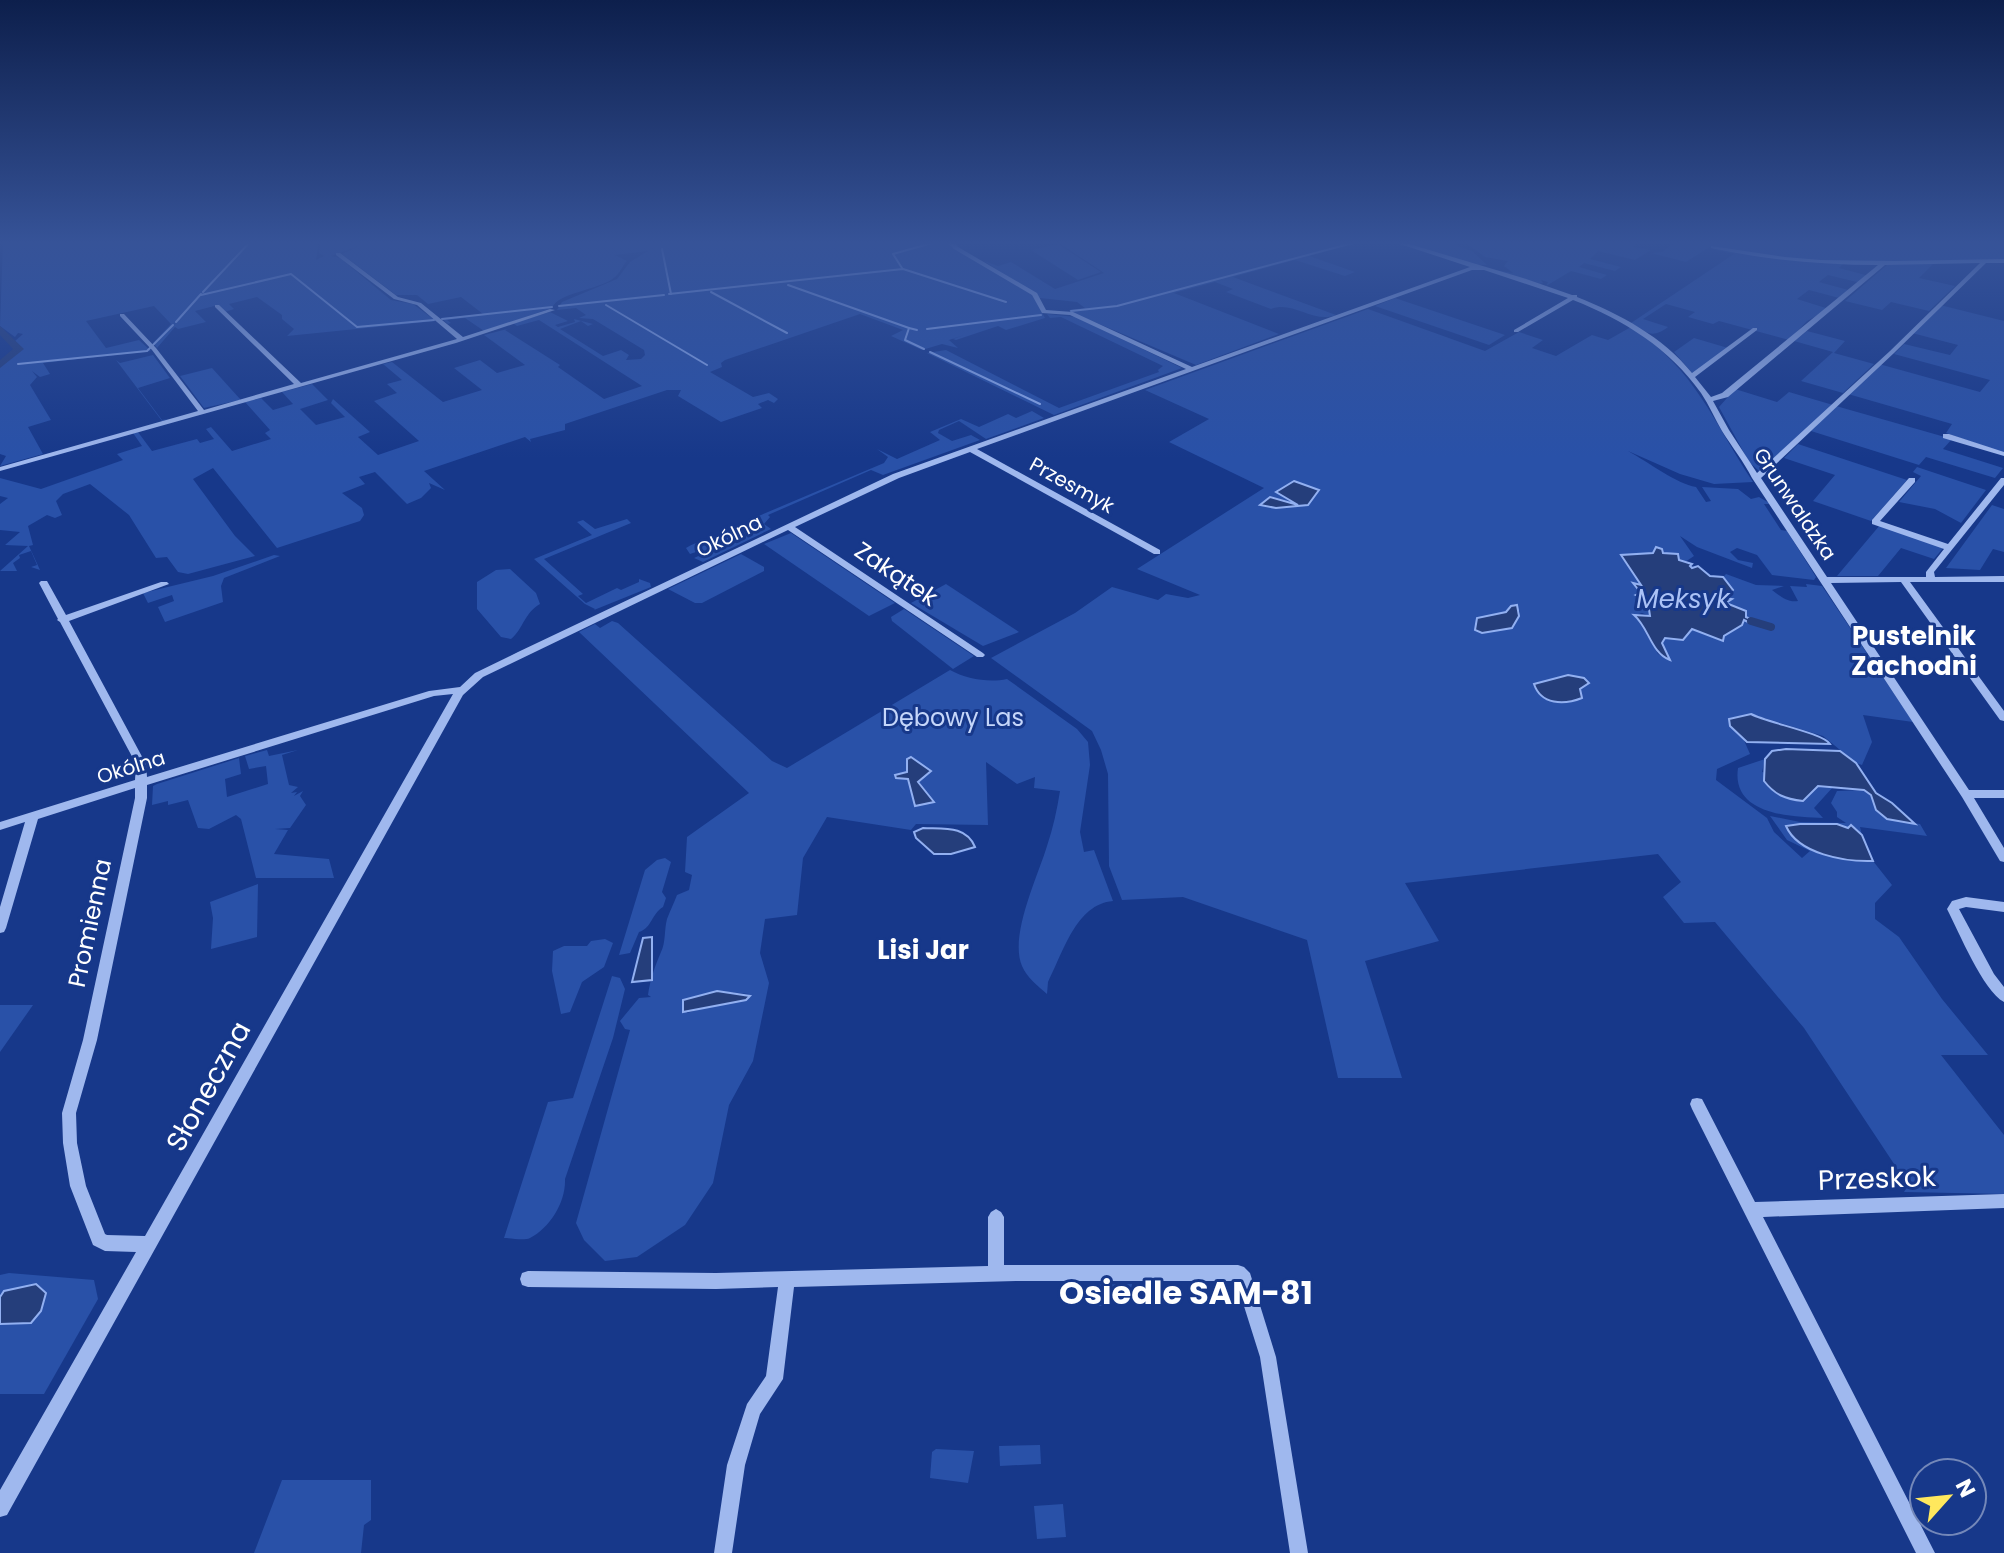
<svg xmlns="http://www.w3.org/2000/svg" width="2004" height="1553" font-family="Poppins,sans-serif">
<rect width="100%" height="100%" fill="#17388a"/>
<!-- green -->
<g fill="#2951a8" fill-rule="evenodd">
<path d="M3 241H312L318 246 316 260 324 256 319 253 320 245 314 241H381L372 244 387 241H943L1031 292 1045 318 1006 330 998 326 956 340 953 339 964 335 937 344 949 340 958 348 942 344 922 350 891 336 903 330 860 314 725 360 721 363 722 367 710 372 753 397 769 393 778 399 774 403 768 400 758 404 762 408 721 422 678 396 681 390H667L565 424V430L530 439 531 442 525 437 424 471 445 490 429 483 431 488 421 498 407 504 375 472 359 477 365 484 342 493 362 508 364 515 360 521 277 548 213 468 193 479 235 536 255 556 188 574 178 572 167 557 156 558 129 515 90 484 63 494 56 501 62 515 55 518 47 515 28 526 33 545 29 546 40 570 31 567 37 565 31 551 19 555 20 558 13 563 17 571H0L28 546 5 545 20 532 0 530V504L8 498 0 496V478L41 489 123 460 117 454 142 446 133 433 138 432 152 451 197 439 200 443 214 439 206 429 211 427 232 451 271 439 265 433 270 430 245 402 261 398 273 410 293 404 282 392 312 384 328 400 300 409 316 425 345 417 331 403 333 399 370 432 358 437 378 455 419 441 374 401 397 393 387 384 402 380 383 364 392 362 443 402 482 390 454 368 480 360 497 373 525 365 484 335 511 328 505 330 560 365 558 367 604 399 642 386 539 320 517 326 513 323 550 312 568 321 555 325 558 327 575 322 574 319 593 324 588 326 581 321 560 329 603 356 621 350 629 355 626 360 641 359 645 355 644 350 593 319 579 318 586 315 576 308 557 310 562 302 617 279 630 262 648 251 615 255 627 261C622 266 621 272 615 277 601 290 558 292 552 308L484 331 465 318 447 320 451 323 448 324 441 318 483 314 461 297 428 304 417 295H396L342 254 359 246 331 256 340 258 391 300 413 304 436 321 287 336 294 329 282 319V315L257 297 229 304 234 309 225 312 218 305 195 311 206 322 178 329 175 327 157 348 153 343 171 324 154 306 86 321 106 348 139 340 151 351 43 363 50 374 40 377 32 371 37 377 30 385 51 420 28 427 43 454 0 466 6 456 0 454V367L21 350 15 341 23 334 18 333 15 337 0 326Z"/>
<path d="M1056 241H1366L1309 256 1355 272 1345 276 1295 260 1233 277 1336 315C1313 324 1293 300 1271 309L1226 292 1233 289 1215 282 1174 293 1279 334 1196 365 1071 312 1069 310 1085 308 1077 302 1040 298 984 261 998 266 1011 262 1055 289 1104 273Z"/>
<path d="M1398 241H1453L1457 246 1472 251 1487 265H1476Z"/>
<path d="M1463 241H1638L1633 247 1651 250 1635 260 1598 251 1590 259 1621 267 1615 271 1584 263 1579 267 1607 275 1601 279 1571 271 1546 286 1548 282 1541 280 1543 283 1539 284 1499 272 1496 270 1513 273 1504 266 1508 261 1485 257Z"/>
<path d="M1676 241H2004V260L1839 263 1843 264 1839 268 1869 276 1861 283 1828 275 1819 282 1852 291 1843 299 1809 290 1797 299 1829 309 1807 321 1789 340 1719 321 1713 324 1688 317 1695 312 1666 304 1643 319 1668 327C1652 339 1647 333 1631 323L1734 254 1712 249 1714 247 1711 246 1686 262 1651 253 1662 252Z"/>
<path d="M1058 244 1101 272 1078 280 1031 250Z"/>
<path d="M1934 263 1919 278 1955 286 1929 311 1891 302 1882 310 1845 301 1887 265Z"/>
<path d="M1395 298 1505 335 1489 345 1375 306Z"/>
<path d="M1940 305 2004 321V453L1946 433 1952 424 1848 394 1879 364 1980 392 1990 380 1894 354 1904 344 1950 355 1958 345 1912 333Z"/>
<path d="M1368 309 1485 351 1519 332 1543 340 1532 348 1556 356 1592 335 1608 340 1631 327C1696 370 1712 420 1753 482L1714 484 1680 474 1628 451C1648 462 1677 484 1696 487L1706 502 1711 501 1702 487 1738 489 1751 499 1759 497 1771 504H1764L1781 530 1787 531 1816 577 1814 580 1772 575 1757 555 1737 548 1730 552 1738 560 1753 563 1752 568 1697 547 1680 536 1694 556 1685 562 1667 557 1679 555 1659 552 1664 551 1656 547 1654 553 1621 555 1641 587 1633 583 1642 593 1635 596 1646 597 1651 603 1644 605 1649 609 1650 616 1642 613 1635 615 1658 654 1668 659 1662 643 1665 637 1683 640 1692 629 1722 641 1724 636 1742 626 1744 620 1750 623 1752 620 1746 617V611L1725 602 1730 599 1725 598 1732 590 1723 577 1726 574 1756 585 1784 586 1772 590C1779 595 1787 603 1798 601L1790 586 1807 587 1806 584 1822 586 1913 722 1863 715 1872 742 1862 765 1856 763 1823 736 1751 714 1730 718V726L1743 738 1750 754 1717 769 1716 780 1767 818 1774 832 1802 858 1810 851 1787 840 1770 816 1800 822 1846 823 1837 817V812L1831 803 1837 791 1864 790 1871 795 1876 810 1887 819 1920 824 1927 836 1860 827 1862 835 1851 825 1848 828 1837 824 1787 827C1799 854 1846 862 1873 861L1892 885 1875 903V919L1899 937 1942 999 1988 1055H1941L2004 1135V1194L1904 1192 1908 1185 1804 1028 1715 922 1684 923 1663 897 1681 882 1658 854 1405 883 1439 941 1365 961 1402 1078H1338L1307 940 1183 897 1122 900 1109 866 1108 774 1101 750 1092 731 991 658 1075 613 1112 587 1158 600 1166 594 1188 598 1200 595 1137 569 1264 488 1169 442 1209 419 1145 390ZM1294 481 1319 490 1308 505 1276 508 1260 505 1270 497 1298 505 1277 493ZM1514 604 1520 612 1512 628 1482 633 1475 630 1478 618 1506 612ZM1568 675 1584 678 1589 683 1580 689 1581 698C1564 705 1541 704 1534 685Z"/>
<path d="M1047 314 1076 317 1182 368 1054 415 927 353 946 350 1059 408 1159 372 1158 370 1163 366 1061 317 1050 318Z"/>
<path d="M1807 331 1845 341 1834 353 1874 364 1843 393 1801 381 1833 352 1794 341Z"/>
<path d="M1694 338 1728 348 1693 374 1674 352Z"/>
<path d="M153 355 170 378 138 388 162 420 169 419 162 421 116 360 120 363Z"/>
<path d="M212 368 240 399V400L204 408 180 376Z"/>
<path d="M1735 389 1777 402 1789 392 1833 405 1759 471 1749 462 1719 407Z"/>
<path d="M1836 406 1952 439 1943 449 2003 468 1995 478 1926 457 1919 465 1811 431Z"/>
<path d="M1032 411 1044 418 986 439 959 421 939 430 938 433 952 441 971 435 980 440 883 475 871 470 768 515 770 517 764 524 771 529 703 562 694 558 705 553 702 550 690 554 686 548C699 539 711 543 725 538 735 535 746 529 756 525L749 520 884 463 888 457 877 449 897 459 940 440 930 432 961 419 979 427 1008 414 1016 418Z"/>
<path d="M1798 444 1907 480 1871 521 1813 501 1835 475 1784 458Z"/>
<path d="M1917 467 1986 490 1961 523 1935 509 1899 502 1921 476 1913 472Z"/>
<path d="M1992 505 2004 509V552L1993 549 1980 570 1946 568Z"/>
<path d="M627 519 631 523 544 559 583 594 578 596 586 603 617 588 621 590 639 582V579L650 583 651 587 594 610 595 609 585 604 534 559 592 535 577 522 583 520 595 529Z"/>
<path d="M1880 525 1944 547 1934 559 1901 548 1878 576H1837Z"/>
<path d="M791 533 895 603 869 616 764 544Z"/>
<path d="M741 554 764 567V571L702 603H695L668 589Z"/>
<path d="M274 555 280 556 224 578 221 586 223 602 165 622 158 607 174 601 172 595 148 603 143 593 213 576Z"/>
<path d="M510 569 536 593 540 604C524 613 524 628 511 639L501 637 477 609V582L496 570Z"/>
<path d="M946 584 1019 632 983 646 911 603Z"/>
<path d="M904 609 974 656 953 669 892 621 891 617Z"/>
<path d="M612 621 618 623 772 761 787 768 950 670C966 679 989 683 1007 679L1077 729 1088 742 1090 765 1080 832 1084 852 1094 850 1113 901C1076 904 1063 953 1048 982L1047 994C1038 986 1027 978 1022 966 1009 936 1038 876 1047 846 1053 828 1057 810 1060 791L1034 788 1035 777 1017 784 986 762 988 825 916 824 911 830 827 817 803 858 797 915 765 919 760 953 769 983 753 1061 729 1105 713 1183 685 1225 637 1257 605 1261 584 1240 576 1223 630 1030 625 1029 620 1021 639 998 651 997 648 995C650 980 655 966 661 952 666 942 664 930 667 919 670 911 674 903 677 895L689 890 692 875 685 872 687 837 749 793 579 632 595 624 600 628ZM717 991 749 994 687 1013 683 1000Z"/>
<path d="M267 750 269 756 298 750 282 755 289 785 298 787 291 793 297 792 294 796 303 791 300 796 306 805 290 828 275 829 288 830 274 854 329 859 334 878H256L241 819 236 815 209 829 198 828 188 800 168 805V801L152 805 153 786 157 784 239 758 241 774 225 779 227 797 268 784 266 766 249 769 245 756Z"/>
<path d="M1765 759 1762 772 1833 787 1814 808 1823 818C1792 817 1731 815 1738 768Z"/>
<path d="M665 858 671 862 662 892 666 898 663 907C652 913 652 928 639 932L630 953 619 955 645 870 657 860Z"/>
<path d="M258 884 257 937 211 949 213 918 210 902Z"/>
<path d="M605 939 613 943 604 967 582 982 570 1012 561 1014 552 971 553 951 564 946H587L591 941Z"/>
<path d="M612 976 620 978 625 989 613 1038 565 1179C566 1202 550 1228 530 1238 524 1241 511 1238 504 1238L548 1102 573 1098Z"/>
<path d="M0 1005H33L0 1052Z"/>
<path d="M9 1273 94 1280 98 1299 44 1394H0V1275Z"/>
<path d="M1132 1284 1130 1296H1110V1306H1088L1086 1285Z"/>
<path d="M1040 1445 1041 1464 1000 1466 999 1446Z"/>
<path d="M936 1449 974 1451 968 1483 930 1478 932 1452Z"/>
<path d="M282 1480H371V1520L364 1525 361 1553H254Z"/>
<path d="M1063 1504 1066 1537 1037 1539 1034 1506Z"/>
</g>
<!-- water -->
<g fill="#253e7b" stroke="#92b0f1" stroke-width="2">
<path d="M1294 481 1319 490 1308 505 1276 508 1260 505 1270 497 1298 505 1276 492Z"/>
<path d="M1656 547 1662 549 1663 553 1678 554 1679 560 1692 564 1690 566 1692 568 1698 566 1710 576 1723 577 1733 590 1726 598 1732 599 1726 603 1746 611V617L1753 620 1750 623 1744 620 1742 625 1724 636 1723 641 1692 629 1683 640 1665 638 1662 643 1670 660C1651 653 1649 628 1634 615L1650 616 1649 609 1643 604 1650 601 1636 595 1641 593 1633 583 1641 585 1621 555 1653 553Z"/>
<path d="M1517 605 1519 616 1512 628 1482 633 1475 630 1477 618 1506 612 1511 606Z"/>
<path d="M1568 675 1584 678 1589 683 1580 689 1582 698C1564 705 1541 705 1534 684Z"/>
<path d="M1751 714C1768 723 1823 733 1830 744L1747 742 1730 726 1729 719Z"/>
<path d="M1786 749 1840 751 1856 763 1876 793 1892 803 1915 824 1887 819 1876 810 1871 795 1864 790 1818 786 1803 801C1785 799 1775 795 1764 781L1765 759 1772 751Z"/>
<path d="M911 757 931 771 918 782 934 802 915 806 908 779 896 778 895 775 907 772V759Z"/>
<path d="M1800 824H1837L1848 828 1851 825 1862 835 1873 861C1845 862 1798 854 1786 826Z"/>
<path d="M923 828C943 829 966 825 975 847L951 854H934L916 838 914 832Z"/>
<path d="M652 937V980L632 982 643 938Z"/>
<path d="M717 991 750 996 746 1000 683 1012V1000Z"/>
<path d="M36 1284 46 1293 41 1311 31 1323 0 1324V1297L4 1291Z"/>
</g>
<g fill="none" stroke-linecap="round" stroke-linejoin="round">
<!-- stream -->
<g stroke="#92b0f1" stroke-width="2">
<path d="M662 249 671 294"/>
<path d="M902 268 893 254 939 241"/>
<path d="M788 285 909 328 905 340 924 349"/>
<path d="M203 292 251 241"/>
<path d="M711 292 787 333"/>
<path d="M669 294 903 269 1006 302"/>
<path d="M201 295 291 274 357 327 434 320"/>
<path d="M606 305 707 365"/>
<path d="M559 306 664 295"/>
<path d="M1071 311 1117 306 1360 241"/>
<path d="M442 319 552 307"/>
<path d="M176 322 201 294"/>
<path d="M909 328 917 330"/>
<path d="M927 329 1041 315"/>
<path d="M930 352 1040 404"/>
<path d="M18 364 147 351 173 325"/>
</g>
<!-- canal -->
<path stroke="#253e7b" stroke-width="8" d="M1751 621 1771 627"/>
<!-- river -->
<path fill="#253e7b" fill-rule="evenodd" d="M0 326 24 349 0 368V360L13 349 0 335Z"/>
<!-- minor -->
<g fill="#9fb8ee" fill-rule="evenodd">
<path d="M946 241H952L958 247 1037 293 1046 310 1073 312 1192 367 1470 267 1391 241H1399L1523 278 1572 295H1577V297C1620 314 1663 337 1692 373L1753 328H1757V330L1695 377 1711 397 1722 393 1878 265C1822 265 1766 260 1711 248V246L1785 257 1821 260 1894 261 2004 259V263H1986L1894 353 1761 478 1827 577H1926V572L1944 549 1872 524V520L1909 478H1915V482L1880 521 1948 544 2001 478H2004V485L1934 572 1935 577 2004 576V582H1910L2004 711V721L2000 720 1901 582 1831 583 1969 790H2004V798H1974L2004 848V862L2000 861 1962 797 1752 478C1744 462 1732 447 1722 431 1715 419 1709 405 1701 393 1670 349 1624 320 1573 300L1518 332H1514V330L1568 298 1484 270H1472L977 449 1160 550V554H1154L970 452 899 478 795 527 983 653 985 655 983 657H977L788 530 483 677 463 695 7 1515 0 1517V1490L136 1252 105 1251 93 1245 70 1186 63 1143 62 1113 83 1040 135 798V788L38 819 6 928 4 932 0 933V907L25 822 0 830V822L135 780 136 764 60 622 57 620 58 619 39 583 41 581H47L66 615 161 582H167L169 584 69 621 146 764 147 777 429 691 460 687 475 673 518 652 893 474 1186 369 1070 315 1042 313 1032 295 954 249ZM1980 263 1890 351 1757 473 1729 430 1713 401 1728 397 1885 265ZM453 694 145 1236 107 1235 105 1234 86 1186 77 1143 76 1113 97 1040 147 798V785L434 696Z"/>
<path d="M336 253H340L398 297 421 303 463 337 550 309 555 310 456 343 0 471V467L198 411 152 350 120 316V314H124L156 348 204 410 294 384 215 307V305H219L301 383 457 339 417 305 394 299 336 255Z"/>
<path d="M1943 434H1949L2004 452V456L1943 438Z"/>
<path d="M1966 897 2004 902V912L1966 907 1959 909 1994 974 2004 987V1002C1983 991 1959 932 1947 909L1952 901Z"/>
<path d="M1697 1098 1702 1099 1755 1202 2004 1194V1208L1763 1217 1935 1553H1916L1692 1109 1690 1104 1692 1099Z"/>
<path d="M996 1209 1001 1212 1004 1217V1265H1238L1244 1267 1250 1273 1276 1357 1308 1553H1290L1260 1357 1237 1284 1235 1281H1016L794 1287 783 1379 760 1414 745 1465 732 1553H714L727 1465 747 1404 766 1376 778 1287 716 1289 528 1287 522 1285 520 1279 522 1273 528 1271 716 1273 988 1266V1217L991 1212Z"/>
</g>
</g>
<!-- sky -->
<linearGradient id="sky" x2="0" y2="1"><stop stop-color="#0d1f4c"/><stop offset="0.53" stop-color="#365398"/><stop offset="1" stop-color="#365398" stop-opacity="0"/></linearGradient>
<rect width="2004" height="458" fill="url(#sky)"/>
<g text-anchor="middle" stroke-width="6" stroke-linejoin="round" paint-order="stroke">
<!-- far-street labels -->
<g font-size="20" fill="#fff" stroke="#17388a">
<text transform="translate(1072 485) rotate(29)" y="7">Przesmyk</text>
<text transform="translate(1795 504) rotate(56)" y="7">Grunwaldzka</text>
<text transform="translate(729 536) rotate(-26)" y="7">Okólna</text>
<text transform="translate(131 767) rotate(-17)" y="7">Okólna</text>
</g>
<!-- street labels -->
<g font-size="24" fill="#fff" stroke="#17388a">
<text transform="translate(896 574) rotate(34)" y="8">Zakątek</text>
<text transform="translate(90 923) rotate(-78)" y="8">Promienna</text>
</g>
<!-- park labels -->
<g font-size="24" fill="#c5d6fa" stroke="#17388a">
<text x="953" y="726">Dębowy Las</text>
</g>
<!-- water labels -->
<g font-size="26" font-style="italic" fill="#abc2f6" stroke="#17388a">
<text x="1683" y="608">Meksyk</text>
</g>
<!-- neighbourhood labels -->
<g font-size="26" font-weight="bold" fill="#fff" stroke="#17388a">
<text x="1914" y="645">Pustelnik<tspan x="1914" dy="30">Zachodni</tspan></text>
<text x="923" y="959">Lisi Jar</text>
</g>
<!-- near-street labels -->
<g font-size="28" fill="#fff" stroke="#17388a">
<text transform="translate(208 1086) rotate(-61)" y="10">Słoneczna</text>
<text transform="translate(1877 1178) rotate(-2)" y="10">Przeskok</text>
</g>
<!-- near-neighbourhood labels -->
<g font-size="32" font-weight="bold" fill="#fff" stroke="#17388a">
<text x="1186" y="1304">Osiedle SAM-81</text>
</g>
</g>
<!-- north arrow -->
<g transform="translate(1948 1497) rotate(63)"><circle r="38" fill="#17388a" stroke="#7488b9" stroke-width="2"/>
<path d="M0-6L14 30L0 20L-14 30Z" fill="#ffe85d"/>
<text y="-12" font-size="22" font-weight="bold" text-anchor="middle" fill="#ffffff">N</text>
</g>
</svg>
